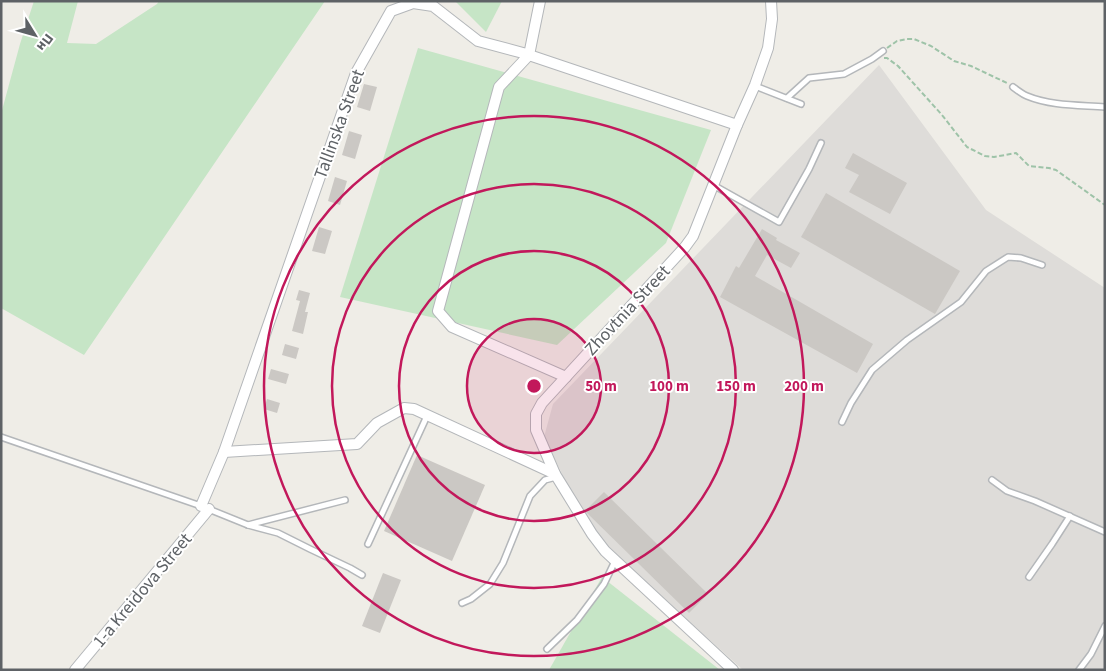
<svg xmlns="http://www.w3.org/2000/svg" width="1106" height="671" font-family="'Source Sans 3',sans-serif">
<rect width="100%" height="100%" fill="#efede7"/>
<!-- industrial -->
<path fill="#dedcd9" d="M879 65 986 210 1105 288V670H743L616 555 582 515 544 437 553 404Z"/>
<!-- green -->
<g fill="#c6e5c6">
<path d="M34 1H78L67 43 96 44 157 4 159 1H325L84 355 1 308V114L20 44Z"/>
<path d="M455 1H502L486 32Z"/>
<path d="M418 48 711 130 666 243 557 345 340 297Z"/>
<path d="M602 577 720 670H549Z"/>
</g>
<!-- building -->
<g fill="#cbc8c4">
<path d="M364 84 377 87 370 111 357 107Z"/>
<path d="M349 131 362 135 355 159 342 155Z"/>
<path d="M853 153 907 183 890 214 849 192 859 175 845 168Z"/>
<path d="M335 177 347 181 340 205 328 201Z"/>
<path d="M826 193 960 271 935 314 801 237Z"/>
<path d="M319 227 332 231 325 254 312 251Z"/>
<path d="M762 229 777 238 776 240 800 253 791 268 767 255 755 276 873 344 857 373 720 297 736 266 739 268Z"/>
<path d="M299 290 310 293 305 312H308L303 334 292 331 300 301 296 300Z"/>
<path d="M285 344 299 348 296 359 282 355Z"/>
<path d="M271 369 289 374 286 384 268 379Z"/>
<path d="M267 399 280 403 277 413 264 409Z"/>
<path d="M417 455 485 485 452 561 384 531Z"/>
<path d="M604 492 708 594 689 613 586 512V510Z"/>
<path d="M383 573 401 580 380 633 362 626Z"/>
</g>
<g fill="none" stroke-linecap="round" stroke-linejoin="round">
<!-- service casing -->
<g stroke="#b4b7ba" stroke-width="8">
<g id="service">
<path d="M755 86 801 104"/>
<path d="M1013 87C1017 90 1022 94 1027 96 1051 106 1079 105 1105 107"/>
<path d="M787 98 809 78 844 74 872 59 883 51"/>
<path d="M713 185 779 222 809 169 821 143"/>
<path d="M842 422 851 403 872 370 907 340 961 302 986 271 1008 257 1021 258 1042 265"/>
<path d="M1 437 201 506 248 525 345 500"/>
<path d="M992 480 1007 491 1035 501 1105 532"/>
<path d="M248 525 278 533 310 549 350 568 362 575"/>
<path d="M368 544 427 416"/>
<path d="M1029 577 1052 544 1070 516"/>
<path d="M462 603 471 599 490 584 503 563 530 496 545 480 556 477"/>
<path d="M547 649 577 620 604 584 615 561"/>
<path d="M1079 670 1091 654 1105 626"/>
</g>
</g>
<!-- minor casing -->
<g stroke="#b4b7ba" stroke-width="12">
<g id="minor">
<path d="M540 1 529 55 499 87 438 311 452 327 566 377"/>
<path d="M224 452 357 444 377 423 404 408 414 409 555 474"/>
<path d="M201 506 224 452 356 73 391 11 413 3 433 6 478 41 523 53 737 125"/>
<path d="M75 670 209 509"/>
<path d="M733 670 605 551 592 534 555 474 536 430V414L542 403 685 247 693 236 737 125 755 85 768 48 772 19 771 1"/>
</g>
</g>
<!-- path -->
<g stroke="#9ec3a8" stroke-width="2" stroke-dasharray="5 2.5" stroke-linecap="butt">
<path d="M887 48 897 41 907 39H914L931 46 954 61 971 66 1007 83"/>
<path d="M884 58H887L898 66 942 115 967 147 985 156 994 157 1016 153 1029 166 1049 168 1056 170 1105 205"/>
</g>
<!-- service -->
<use href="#service" stroke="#fff" stroke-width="5"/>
<!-- minor -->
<use href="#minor" stroke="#fff" stroke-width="10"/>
</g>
<!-- distance rings -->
<circle cx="534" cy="386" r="67" fill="#c2185b" fill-opacity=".12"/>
<g fill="none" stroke="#c2185b" stroke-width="2.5">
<circle cx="534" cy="386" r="67"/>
<circle cx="534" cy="386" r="135"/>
<circle cx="534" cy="386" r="202"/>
<circle cx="534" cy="386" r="270"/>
</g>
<g text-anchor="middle" stroke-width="4" stroke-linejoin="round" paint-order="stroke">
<!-- street labels -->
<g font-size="18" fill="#5e6266" stroke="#fff">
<text transform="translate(339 124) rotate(-70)" y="6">Tallinska Street</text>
<text transform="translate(627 310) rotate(-47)" y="6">Zhovtnia Street</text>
<text transform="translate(142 590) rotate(-50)" y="6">1-a Kreidova Street</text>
</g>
</g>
<circle cx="534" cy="386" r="8" fill="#c2185b" stroke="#fff" stroke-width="2.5"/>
<g font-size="15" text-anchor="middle" font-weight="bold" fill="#c2185b" stroke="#fff" stroke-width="4" stroke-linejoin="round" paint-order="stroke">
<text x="601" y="391">50 m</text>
<text x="669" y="391">100 m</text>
<text x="736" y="391">150 m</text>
<text x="804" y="391">200 m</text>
</g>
<!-- border -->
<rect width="1106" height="671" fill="none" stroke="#5e6266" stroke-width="5"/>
<!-- north arrow -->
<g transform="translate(35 35) rotate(127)" stroke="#ffffff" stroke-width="4" paint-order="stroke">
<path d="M0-4L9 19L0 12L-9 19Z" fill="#5e6266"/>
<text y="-8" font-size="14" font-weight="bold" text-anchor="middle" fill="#5e6266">Пн</text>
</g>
</svg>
